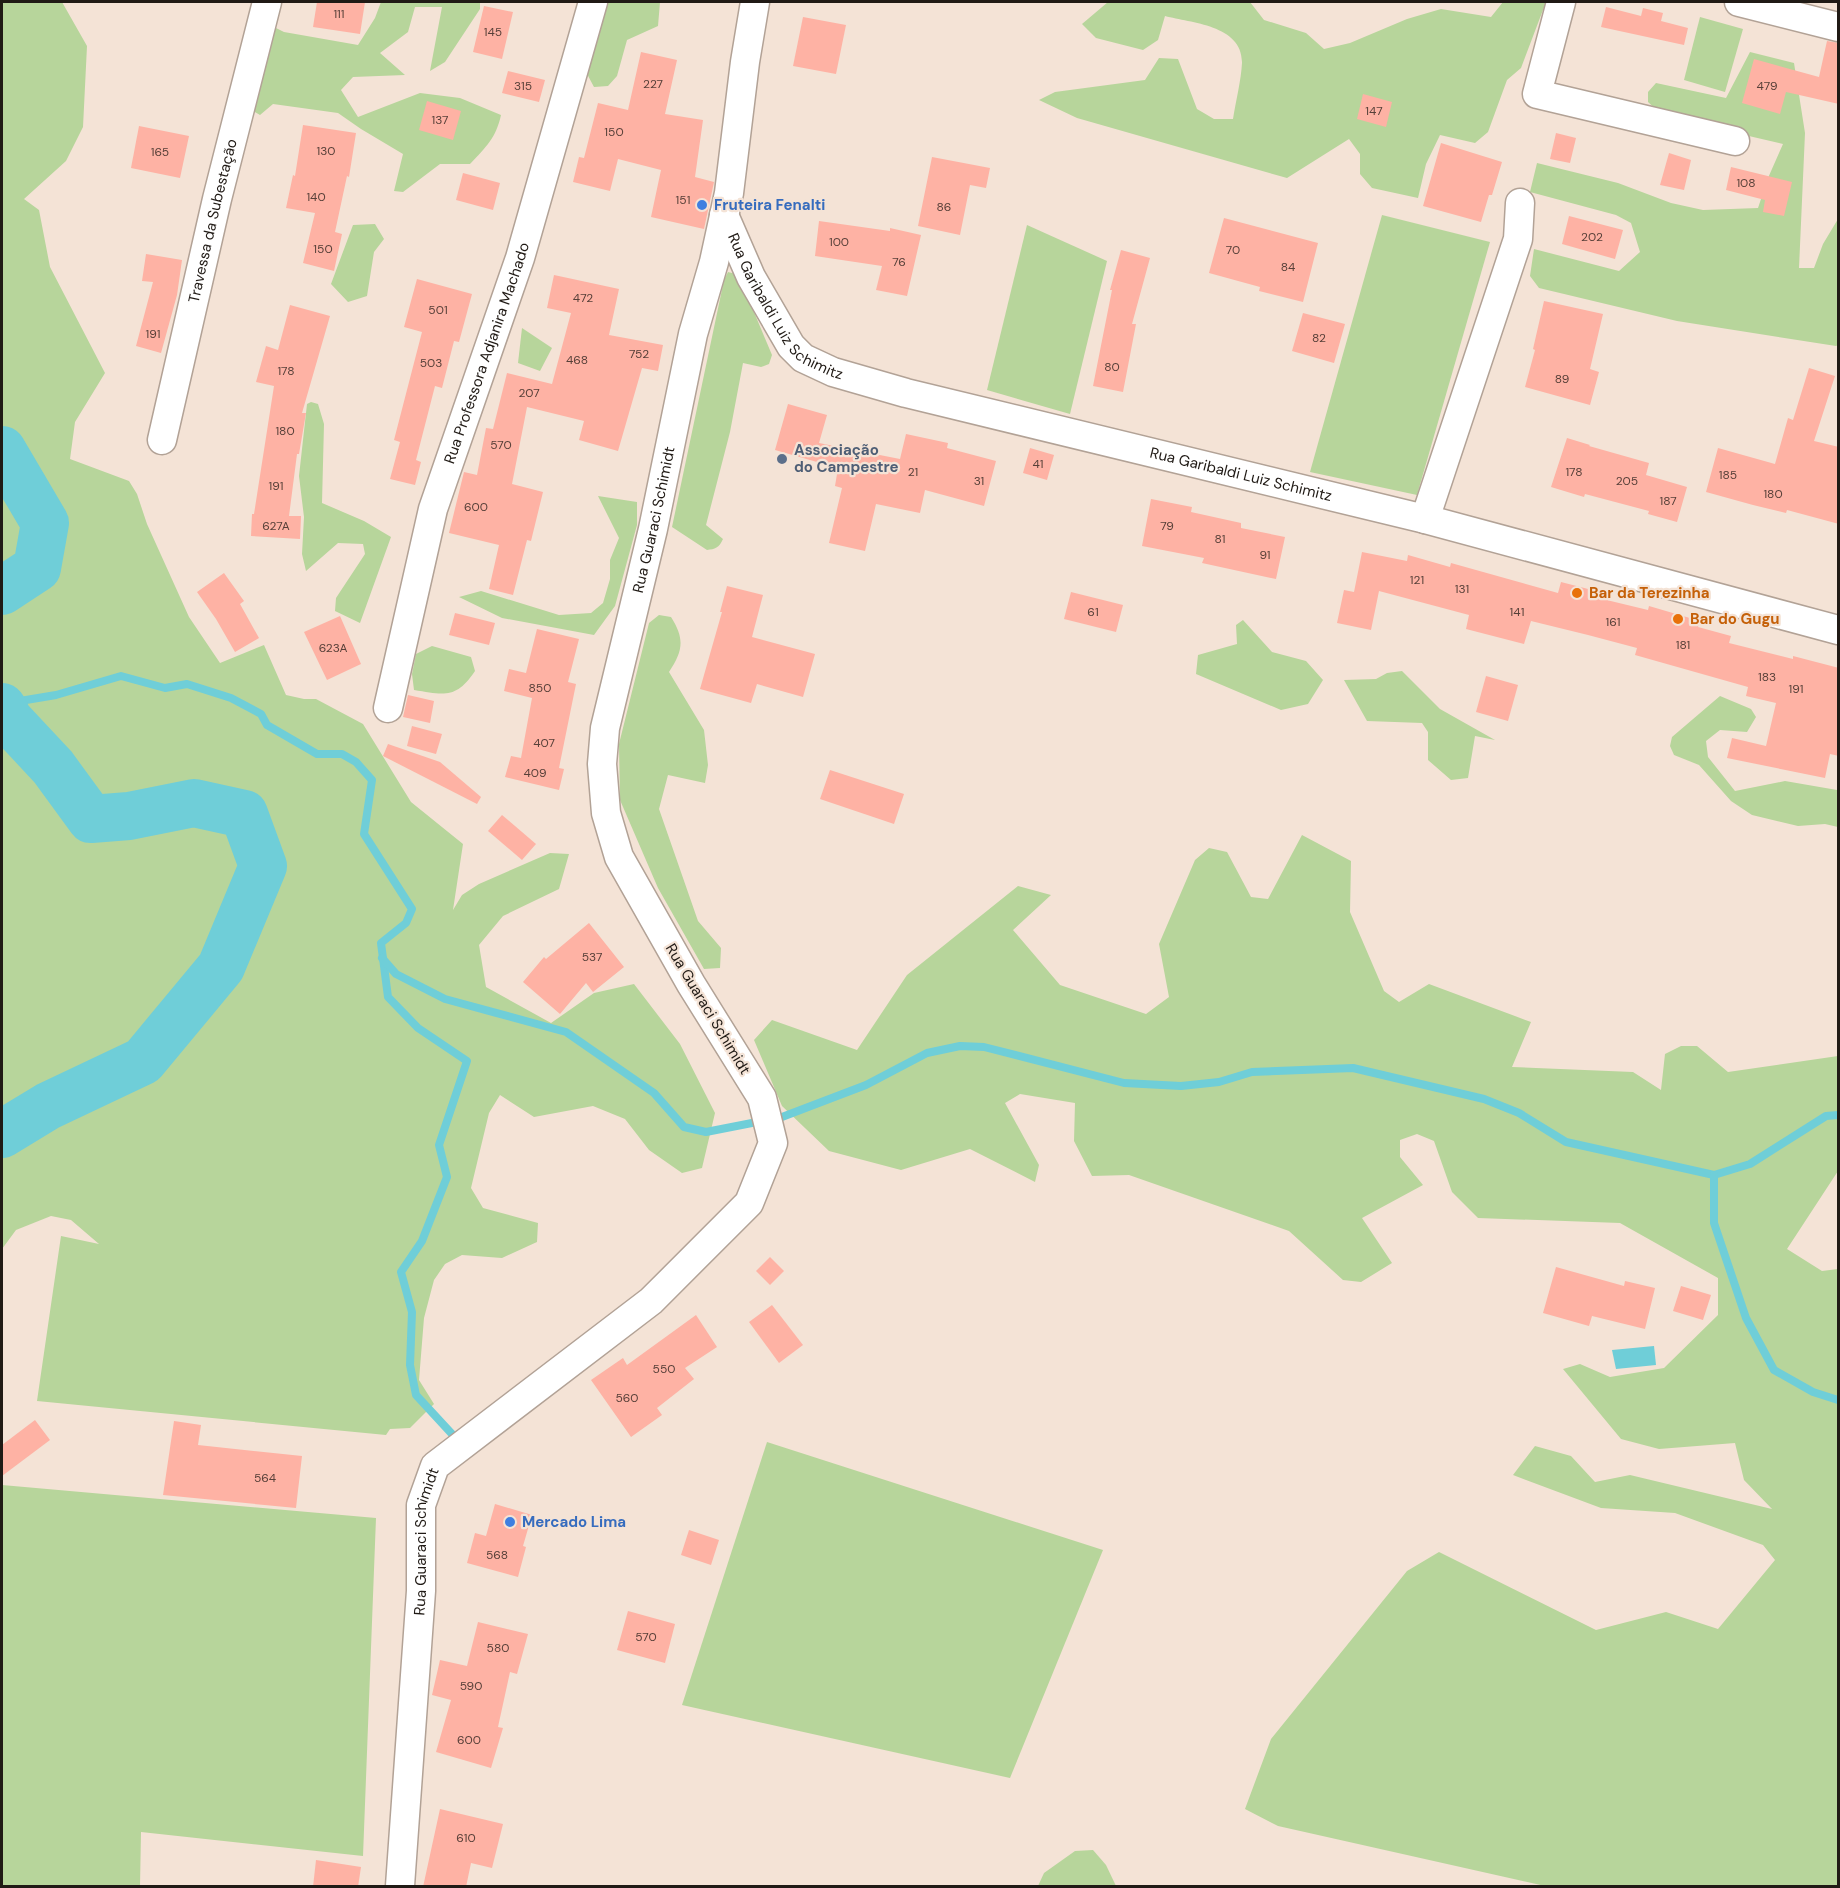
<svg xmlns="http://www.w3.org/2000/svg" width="1840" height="1888" font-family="'DM Sans',sans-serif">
<rect width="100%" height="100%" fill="#f4e3d6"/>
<!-- green -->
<g fill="#b7d59b">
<path d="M2 2H62L87 46 83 127 66 161 24 199 39 210 50 267 105 373 75 422 70 459 129 481 137 494 147 524 189 617 220 663 264 645 286 695 304 699H316L363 724 411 802 463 844 453 910 462 895 479 884 550 853 569 854 559 889 503 916 479 945 486 987 551 1023 594 993 634 984 680 1044 715 1113 702 1168 682 1173 649 1150 625 1119 593 1106 534 1117 500 1095 489 1113 471 1188 483 1208 538 1223 537 1242 502 1258 462 1255 445 1264 434 1280 424 1318 419 1380 434 1404 410 1428 390 1429 386 1435 37 1401 61 1236 99 1244 71 1220 51 1216 16 1230 2 1249Z"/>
<path d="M381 2H480V9L445 62 430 71 442 7H415L408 32 380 53 405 75 353 77 341 90 358 117 420 93 460 98 501 115C496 138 486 147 470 164H440L403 192 394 191 403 154 361 129 338 113 273 104 260 115 250 109 272 26 284 32 358 45 375 18Z"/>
<path d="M602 2H660L658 26 627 40 617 76 608 86 594 87 586 72Z"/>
<path d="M1108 2H1250L1264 20 1306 33 1324 49 1350 43 1407 19 1441 9 1491 17 1503 2H1546L1521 68 1507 80 1488 132 1475 143 1440 135 1426 164 1418 198 1372 188 1360 174V154L1349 139 1287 178 1077 118 1039 100 1055 92 1145 80 1159 58 1178 59 1197 109 1214 119H1233C1236 100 1241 81 1242 63 1243 25 1191 23 1165 16L1158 40 1143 50 1096 38 1082 24Z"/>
<path d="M1700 17 1743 29 1725 92 1684 80Z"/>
<path d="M1750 52 1794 63 1805 133 1799 268H1814L1823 244 1838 219V345L1836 346 1677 321 1539 288 1530 276 1534 249 1619 271 1640 252 1631 223 1616 215 1530 192 1537 163 1618 183 1671 203 1703 210 1758 208 1768 178 1783 144 1663 116 1648 102V92L1656 83 1726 98Z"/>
<path d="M1382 215 1490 242 1417 495 1310 472Z"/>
<path d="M375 224 384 239 374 252 367 296 348 302 331 284 353 225Z"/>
<path d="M1027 225 1107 261 1070 414 987 390Z"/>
<path d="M728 272 736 274 741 281 772 355 769 364 761 367 743 363 730 432 706 525 723 539C719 548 715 549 707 550L672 527 724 280Z"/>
<path d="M522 328 552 348 540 371 518 363Z"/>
<path d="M311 402 318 404 324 424 322 503 364 521 391 537 360 623 335 611 336 598 365 554 363 544 338 543 306 571 302 554 304 517 299 476 307 404Z"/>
<path d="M598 496 637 502V525L615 606 594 635 502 618 459 597 481 591 559 615 591 613 603 603 610 579V560L619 538Z"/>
<path d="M659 615 671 617C685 639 683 651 669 672L704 730 708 765 705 783 668 775 659 809 698 921 721 948 720 968 704 969 658 888 620 800 619 744 649 623Z"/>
<path d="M1243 620 1272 652 1306 661 1323 680 1308 704 1281 710 1196 674 1198 655 1237 644 1236 625Z"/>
<path d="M432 646 471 657 475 671C456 699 445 695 414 690L412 674 416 654Z"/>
<path d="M1402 671 1440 709 1495 740 1475 736 1468 778 1451 780 1428 760V732L1422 723 1367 721 1344 680 1376 679 1387 673Z"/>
<path d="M1720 696 1751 709 1756 717 1747 732 1720 730 1706 741 1708 757 1735 791 1785 781 1837 790 1838 827 1825 824 1798 826 1752 815 1731 801 1699 765 1674 755 1670 746 1672 737Z"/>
<path d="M1302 835 1351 861 1350 912 1384 991 1399 1002 1429 984 1531 1022 1512 1067 1633 1072 1661 1090 1665 1054 1681 1046H1697L1728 1072 1838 1056V1171L1787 1249 1822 1271 1838 1269V1886H1545L1278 1826 1245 1809 1271 1739 1407 1571 1439 1552 1596 1630 1666 1612 1718 1629 1775 1560 1763 1545 1675 1513 1601 1508 1513 1475 1535 1446 1571 1456 1595 1482 1630 1475 1772 1509 1744 1480 1735 1443 1659 1449 1621 1439 1563 1369 1580 1364 1610 1377 1664 1368 1718 1315V1278L1620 1223 1478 1218 1452 1192 1434 1141 1417 1134 1400 1140V1157L1423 1185 1362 1218 1392 1263 1361 1282 1343 1280 1289 1231 1129 1175 1092 1176 1074 1141 1075 1103 1020 1094 1005 1103 1039 1165 1035 1182 970 1149 901 1170 829 1151 782 1106 754 1040 772 1020 857 1050 907 975 1018 886 1051 895 1013 930 1060 985 1146 1014 1169 997 1159 944 1195 860 1209 848 1227 852 1251 897 1268 899Z"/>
<path d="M767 1442 1103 1550 1010 1778 682 1705Z"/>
<path d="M2 1485 376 1518 363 1856 141 1832 140 1886H2Z"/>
<path d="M1093 1850 1106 1865 1116 1886H1038L1044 1873 1075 1851Z"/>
</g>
<!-- water -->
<path fill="#6fced8" d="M1654 1346 1656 1365 1616 1369 1612 1350Z"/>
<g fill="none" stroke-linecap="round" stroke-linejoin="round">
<!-- stream -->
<g stroke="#6fced8" stroke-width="8">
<path d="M2 704 56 695 121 676 165 688 187 684 231 698 261 714 267 725 317 754H342L356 762 372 780 364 834 412 909 406 923 381 943 388 997 418 1028 467 1061 439 1145 447 1177 422 1241 401 1272 412 1312 410 1365 416 1395 452 1434 457 1444"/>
<path d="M382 958 396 974 445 999 566 1032 654 1093 684 1127 706 1132 782 1117 866 1085 927 1053 960 1046 984 1047 1124 1083 1181 1086 1219 1082 1252 1072 1353 1068 1484 1099 1519 1113 1566 1142 1714 1175 1750 1164 1826 1116 1838 1115"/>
<path d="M1714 1175V1223L1746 1318 1774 1370 1813 1392 1838 1400"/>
</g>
<!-- river -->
<g stroke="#6fced8" stroke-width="48">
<path d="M2 450 45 523 37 568 2 591"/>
<path d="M2 707 9 720 53 767 91 819 129 816 194 803 244 814 263 866 221 967 143 1061 48 1106 2 1134"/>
</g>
</g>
<!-- building -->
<g fill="#feb2a4">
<path d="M317 2H365L360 34 313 27Z"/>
<path d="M484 6 513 12 502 59 473 52Z"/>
<path d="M1606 7 1641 16 1643 8 1663 13 1661 21 1688 28 1684 45 1601 27Z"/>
<path d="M803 17 846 25 836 74 793 66Z"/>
<path d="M1827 41 1839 43V104L1786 92 1780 114 1742 103 1754 59 1819 77Z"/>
<path d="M641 52 677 60 665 114 703 120 695 177 714 182 704 229 651 217 661 170 618 159 610 191 573 182 579 157 584 158 598 103 628 110Z"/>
<path d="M508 71 545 80 539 102 502 93Z"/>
<path d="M1363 94 1392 102 1386 127 1357 119Z"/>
<path d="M427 101 461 111 453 140 419 130Z"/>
<path d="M303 125 356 133 349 177 347 176 335 232 342 234 334 271 303 263 315 213 286 208 293 175 295 176Z"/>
<path d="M139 126 189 136 180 178 131 168Z"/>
<path d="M1556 133 1576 138 1570 163 1550 159Z"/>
<path d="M1441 143 1502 162 1492 195H1489L1481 222 1423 206Z"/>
<path d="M1669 153 1691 160 1684 190 1660 185Z"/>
<path d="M932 157 990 168 986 188 970 185 960 235 918 226Z"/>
<path d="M1731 167 1792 182 1784 216 1763 212 1765 200 1726 190Z"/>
<path d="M463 173 500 183 493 210 456 200Z"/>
<path d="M1569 216 1623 230 1615 259 1562 244Z"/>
<path d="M1224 218 1318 243 1303 302 1259 291 1260 287 1209 273Z"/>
<path d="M819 221 890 231V228L921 235 907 296 876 290 882 266 815 256Z"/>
<path d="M1121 250 1150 258 1132 324H1136L1123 392 1093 386 1112 290H1110Z"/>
<path d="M146 254 182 260 177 295 161 353 136 346 153 282 142 281Z"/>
<path d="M554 275 619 289 609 335 663 345 658 371 642 368 618 451 579 440 584 421 527 407 512 484 543 492 531 541 527 540 513 595 489 589 499 545 449 533 464 472 477 475 486 428 493 429 507 373 552 384 571 313 547 308Z"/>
<path d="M417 279 472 294 459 342 454 341 442 388 435 386 416 460 421 462 415 485 390 479 400 442 394 440 422 332 404 327Z"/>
<path d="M1544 301 1603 314 1590 369 1599 372 1590 405 1525 387 1535 350 1533 349Z"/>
<path d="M290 305 330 316 302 413H306L299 454H297L289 516H301L300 539 251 536 252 514H254L274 386 256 382 266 346 278 350Z"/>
<path d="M1303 313 1345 324 1334 363 1292 351Z"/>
<path d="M1809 368 1835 376 1814 441 1839 447V524L1787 510 1786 513 1753 505 1706 492 1718 448 1775 464 1788 418 1793 420Z"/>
<path d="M788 404 827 415 819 443 900 459 906 434 948 443 947 448 996 461 984 506 925 490 920 513 876 504 865 551 829 543 842 488 835 486 838 468 775 450Z"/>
<path d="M1567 438 1590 445 1589 446 1649 463 1646 475 1687 487 1677 522 1648 514 1649 511 1585 494 1584 497 1551 487Z"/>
<path d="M1030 448 1054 455 1047 480 1023 473Z"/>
<path d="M1151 499 1192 507 1191 512 1241 523V528L1285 537 1276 579 1202 563 1204 558 1142 546Z"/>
<path d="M1362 552 1407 561 1408 555 1450 567 1451 563 1558 593 1561 582 1592 590 1590 596 1648 610 1649 606 1700 621 1698 627 1731 636 1729 643 1793 659V656L1839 668V756L1830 754 1825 778 1727 758 1732 738 1766 746 1776 703 1746 696 1748 687 1635 655 1637 648 1588 635 1531 621 1524 644 1466 629 1469 615 1379 591 1371 630 1337 623 1344 590 1354 592Z"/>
<path d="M224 573 244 601 240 604 259 638 235 652 216 619 197 592Z"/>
<path d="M727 586 763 595 752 637 815 654 803 697 757 684 751 703 700 689 722 612H720Z"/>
<path d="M1071 592 1123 605 1116 632 1064 619Z"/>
<path d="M455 613 495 623 489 645 449 635Z"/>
<path d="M340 616 361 664 327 680 304 632Z"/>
<path d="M537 629 579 639 568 682 576 684 559 768 564 769 559 790 505 777 511 756 521 758 532 698 504 691 509 669 526 673Z"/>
<path d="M1486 676 1518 685 1508 721 1476 712Z"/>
<path d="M408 695 434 701 430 723 403 717Z"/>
<path d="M412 726 442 734 436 754 407 746Z"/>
<path d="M388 744 440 762 481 797 477 804 383 756Z"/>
<path d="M830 770 904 794 894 824 820 799Z"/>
<path d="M502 815 536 844 522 860 488 831Z"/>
<path d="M589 923 624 967 593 992 586 983 560 1014 523 982 544 957 546 959Z"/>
<path d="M770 1257 784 1271 770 1285 756 1271Z"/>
<path d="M1556 1267 1624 1286 1625 1281 1655 1288 1645 1329 1592 1316 1589 1326 1543 1313Z"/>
<path d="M1681 1286 1711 1295 1703 1320 1673 1311Z"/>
<path d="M772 1305 803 1345 779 1363 749 1322Z"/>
<path d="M696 1315 717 1347 685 1368 694 1379 657 1408 662 1415 631 1437 591 1380 623 1358 627 1365Z"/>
<path d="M35 1420 50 1440 2 1476V1445Z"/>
<path d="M174 1421 201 1425 198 1445 302 1456 296 1508 163 1495Z"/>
<path d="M495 1504 532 1515 523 1546 526 1547 518 1577 467 1563 475 1533 486 1536Z"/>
<path d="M689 1530 719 1540 711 1565 681 1555Z"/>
<path d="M628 1611 675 1624 665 1663 617 1650Z"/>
<path d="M478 1622 528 1634 517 1674 510 1672 498 1727 503 1728 491 1768 436 1752 451 1700 432 1695 440 1660 467 1666Z"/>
<path d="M440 1809 503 1824 492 1868 471 1863 466 1887H423Z"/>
<path d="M316 1860 361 1867 358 1887H313Z"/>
</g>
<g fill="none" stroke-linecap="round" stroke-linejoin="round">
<!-- minor casing -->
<g stroke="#b2a296" stroke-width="31">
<g id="minor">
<path d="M1561 2 1537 94 1735 141"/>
<path d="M1739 2 1838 27"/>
<path id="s1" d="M724 215 751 277 791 346 803 358 833 372 906 393 1425 519 1838 630"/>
<path id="s2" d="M162 440 217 199 267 2"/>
<path d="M1425 519 1518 239 1520 203"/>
<path id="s3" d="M388 708 433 509 520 258 593 2"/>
<path id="s4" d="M400 1886 421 1591V1505L435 1466 651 1301 749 1203 773 1143 762 1098 691 984 619 857 606 813 602 764 605 728 653 529 693 334 714 262 729 193 745 62 755 2"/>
</g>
</g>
<!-- minor -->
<use href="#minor" stroke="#fff" stroke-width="28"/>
</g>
<!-- markers -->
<g fill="#3f7fe0" stroke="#f4e3d6" stroke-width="2">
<circle cx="702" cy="205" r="6"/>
<circle cx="510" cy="1522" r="6"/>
</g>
<circle fill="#5c6f8a" stroke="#f4e3d6" stroke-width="2" cx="782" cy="459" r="6"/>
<g fill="#e8710a" stroke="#f4e3d6" stroke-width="2">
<circle cx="1577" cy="593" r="6"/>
<circle cx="1678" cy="619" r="6"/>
</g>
<g text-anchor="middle" stroke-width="4.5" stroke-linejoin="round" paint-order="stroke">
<!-- number labels -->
<g font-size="12" fill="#584039">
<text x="339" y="18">111</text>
<text x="493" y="36">145</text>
<text x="653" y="88">227</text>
<text x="523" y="90">315</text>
<text x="1767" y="90">479</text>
<text x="1374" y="115">147</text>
<text x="440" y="124">137</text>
<text x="614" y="136">150</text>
<text x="326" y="155">130</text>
<text x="160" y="156">165</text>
<text x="1746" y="187">108</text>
<text x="316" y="201">140</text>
<text x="683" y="204">151</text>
<text x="944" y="211">86</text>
<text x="1592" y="241">202</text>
<text x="839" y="246">100</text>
<text x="323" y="253">150</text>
<text x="1233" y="254">70</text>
<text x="899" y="266">76</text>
<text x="1288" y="271">84</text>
<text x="583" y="302">472</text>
<text x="438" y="314">501</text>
<text x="153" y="338">191</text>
<text x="1319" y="342">82</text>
<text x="639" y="358">752</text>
<text x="577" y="364">468</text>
<text x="431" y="367">503</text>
<text x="1112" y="371">80</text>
<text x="286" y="375">178</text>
<text x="1562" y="383">89</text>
<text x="529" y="397">207</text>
<text x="285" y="435">180</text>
<text x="501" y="449">570</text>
<text x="1038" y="468">41</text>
<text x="913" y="476">21</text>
<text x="1574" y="476">178</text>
<text x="1728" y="479">185</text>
<text x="979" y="485">31</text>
<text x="1627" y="485">205</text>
<text x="276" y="490">191</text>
<text x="1773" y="498">180</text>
<text x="1668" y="505">187</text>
<text x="476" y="511">600</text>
<text x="276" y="530">627A</text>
<text x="1167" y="530">79</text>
<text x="1220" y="543">81</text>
<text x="1265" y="559">91</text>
<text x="1417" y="584">121</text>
<text x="1462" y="593">131</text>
<text x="1093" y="616">61</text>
<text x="1517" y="616">141</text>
<text x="1613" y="626">161</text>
<text x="1683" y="649">181</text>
<text x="333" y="652">623A</text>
<text x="1767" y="681">183</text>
<text x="540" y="692">850</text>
<text x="1796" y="693">191</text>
<text x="544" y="747">407</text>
<text x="535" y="777">409</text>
<text x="592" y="961">537</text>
<text x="664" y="1373">550</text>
<text x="627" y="1402">560</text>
<text x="265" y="1482">564</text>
<text x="497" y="1559">568</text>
<text x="646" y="1641">570</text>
<text x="498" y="1652">580</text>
<text x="471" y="1690">590</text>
<text x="469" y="1744">600</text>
<text x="466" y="1842">610</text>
</g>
<!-- shop labels -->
<g font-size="15" font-weight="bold" fill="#366cbe" stroke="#f4e3d6" text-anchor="start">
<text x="714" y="210">Fruteira Fenalti</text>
<text x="522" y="1527">Mercado Lima</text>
</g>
<!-- street labels -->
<g font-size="15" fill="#201a15" stroke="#f4e3d6">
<text dy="5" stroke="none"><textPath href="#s2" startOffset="225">Travessa da Subestação</textPath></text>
<text dy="5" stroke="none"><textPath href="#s1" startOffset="114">Rua Garibaldi Luiz Schimitz</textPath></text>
<text dy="5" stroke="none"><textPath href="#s3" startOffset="369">Rua Professora Adjanira Machado</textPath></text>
<text dy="5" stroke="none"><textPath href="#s1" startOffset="618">Rua Garibaldi Luiz Schimitz</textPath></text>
<text dy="5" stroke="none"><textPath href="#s4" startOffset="1570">Rua Guaraci Schimidt</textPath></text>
<text transform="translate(708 1009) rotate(59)" y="5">Rua Guaraci Schimidt</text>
<text dy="5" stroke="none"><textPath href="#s4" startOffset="346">Rua Guaraci Schimidt</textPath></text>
</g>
<!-- service labels -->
<g font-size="15" font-weight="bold" fill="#4e5e75" stroke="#f4e3d6" text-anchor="start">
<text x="794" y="455">Associação<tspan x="794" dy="17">do Campestre</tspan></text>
</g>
<!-- food labels -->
<g font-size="15" font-weight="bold" fill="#c56008" stroke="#f4e3d6" text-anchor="start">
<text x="1589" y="598">Bar da Terezinha</text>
<text x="1690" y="624">Bar do Gugu</text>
</g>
</g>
<!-- border -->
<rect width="1840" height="1888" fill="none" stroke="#201a15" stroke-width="6"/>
</svg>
